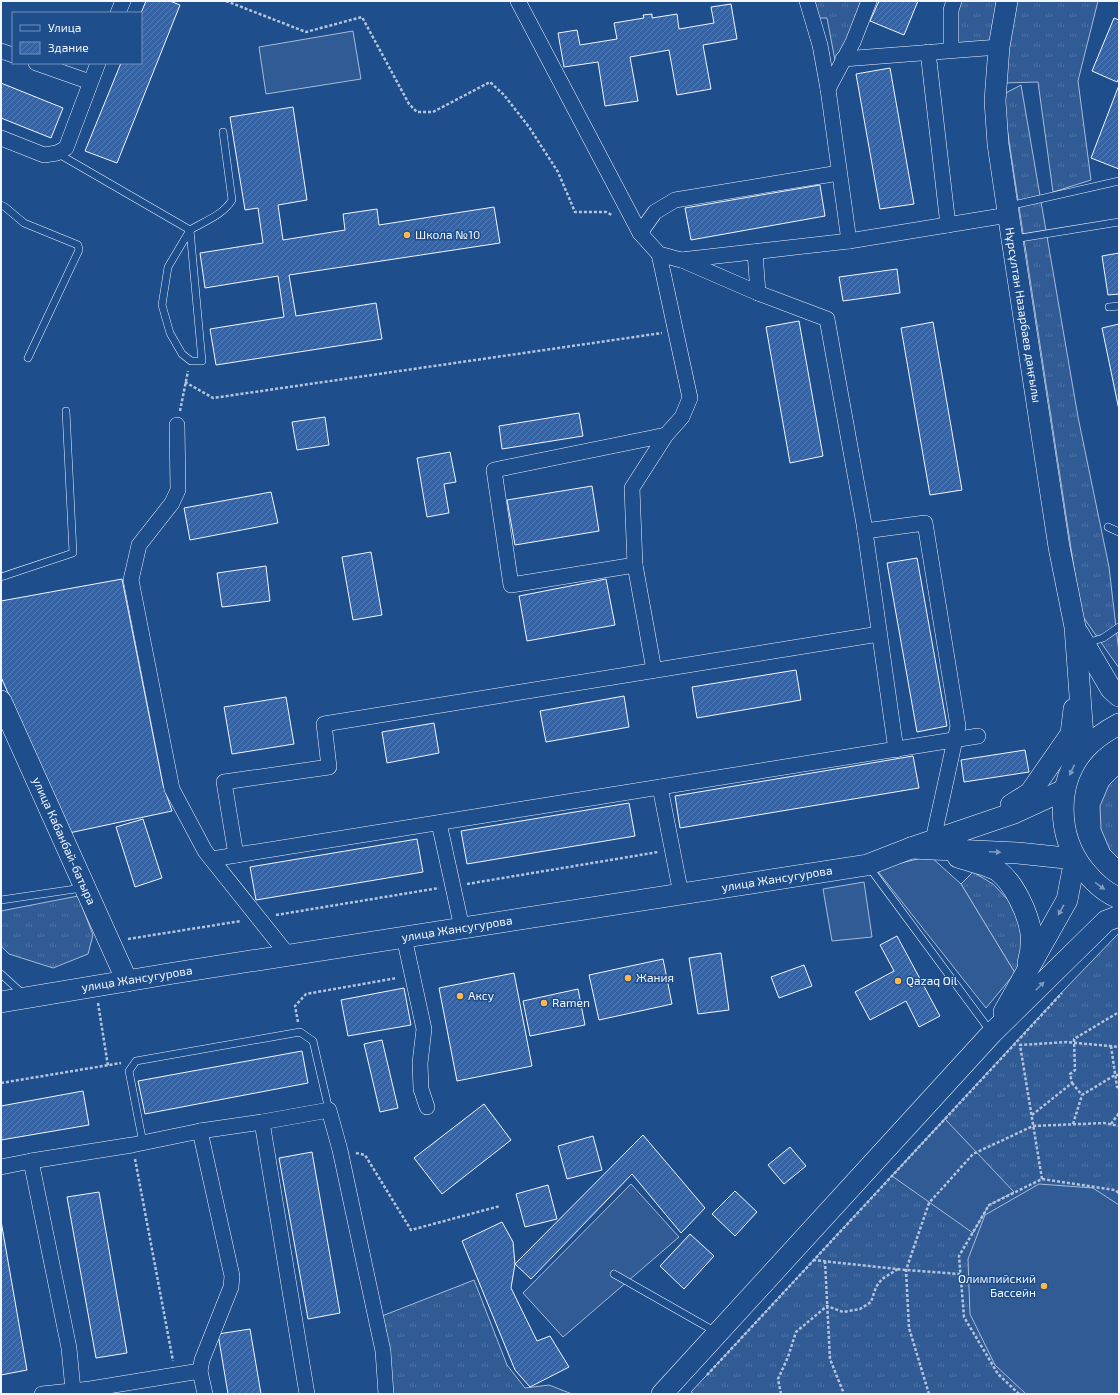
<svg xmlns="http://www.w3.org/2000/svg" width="1120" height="1395" font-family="'Exo 2',sans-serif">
<defs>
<pattern id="grass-tufts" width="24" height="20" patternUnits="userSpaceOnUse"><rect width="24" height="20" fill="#305b95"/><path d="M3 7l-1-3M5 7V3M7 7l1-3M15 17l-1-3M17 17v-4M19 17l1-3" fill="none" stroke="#4e73a5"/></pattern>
<pattern id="building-hatch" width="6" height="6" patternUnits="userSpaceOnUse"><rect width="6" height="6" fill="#3563a3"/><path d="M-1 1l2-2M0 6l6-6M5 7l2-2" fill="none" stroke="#537ab1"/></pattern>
</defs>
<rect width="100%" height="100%" fill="#1f4e8c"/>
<!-- grass -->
<g fill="url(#grass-tufts)" stroke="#a8bbd7">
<path d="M815 1H861L837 71 827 18H816Z"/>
<path d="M961 1H1000L996 42 955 44 956 13Z"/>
<path d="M1013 1H1098L1078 81 1091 180 1053 192 1038 82 1002 83Z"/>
<path d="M1021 85 1078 417 1109 567 1119 653V668L1081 614 1002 95Z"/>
<path d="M1119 775V859L1110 850 1101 829 1100 806 1109 785Z"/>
<path d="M973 872 993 884 1011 903 1024 924 1027 956 1015 973 961 884Z"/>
<path d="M78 896 93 935 88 954 53 968 9 954 1 946V911Z"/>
<path d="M1119 933V1394H694L691 1392 1065 989Z"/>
<path d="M474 1280 507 1365 525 1388 549 1385 572 1394H391L382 1316Z"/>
</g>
<!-- built -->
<g fill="#305b95" stroke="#a8bbd7">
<path d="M353 31 361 79 266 94 259 47Z"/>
<path d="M930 856 961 884 1015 973 986 1008 876 869Z"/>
<path d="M864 882 872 937 832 941 823 889Z"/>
<path d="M945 1119 1014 1192 989 1205 973 1233 892 1176Z"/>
<path d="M631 1184 679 1237 563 1337 523 1293Z"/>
<path d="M1039 1184 1093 1188 1119 1205V1394H1026L995 1365 970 1314 968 1259 985 1215Z"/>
</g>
<!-- building -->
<g fill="url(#building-hatch)" stroke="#f2f6ff">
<path d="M146 1H170L180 5 117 163 85 151 121 63H141V13Z"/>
<path d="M879 1H918L904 35 870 21Z"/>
<path d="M731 4 737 39 703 45 711 89 677 95 669 50 630 57 638 101 605 106 598 62 564 67 558 33 577 30 580 45 617 39 614 23 644 18 643 15 652 14V18L677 14 679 29 714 23 711 7Z"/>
<path d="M1114 18 1119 20V78L1117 82 1092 71Z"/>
<path d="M890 68 914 204 880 209 856 74Z"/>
<path d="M1 83 63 108 51 138 1 118Z"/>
<path d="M1119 85V169L1091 158Z"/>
<path d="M293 107 307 200 278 205 283 240 345 230 343 214 377 209 379 225 494 207 500 243 289 275 296 316 376 303 382 339 216 365 210 329 284 317 278 276 205 288 200 253 263 243 258 208 245 210 230 117Z"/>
<path d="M820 185 825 216 691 240 685 208Z"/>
<path d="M1119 253V294L1108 295 1102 256Z"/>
<path d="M897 269 900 293 843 301 839 277Z"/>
<path d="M799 321 823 456 790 463 766 327Z"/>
<path d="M933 322 962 490 930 495 901 328Z"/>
<path d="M1119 324V410L1102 328Z"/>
<path d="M579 413 583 436 502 449 499 426Z"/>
<path d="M325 417 329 445 297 450 292 422Z"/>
<path d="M450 452 456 482 444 484 449 513 427 517 417 458Z"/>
<path d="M592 486 599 531 515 545 507 500Z"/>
<path d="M271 492 278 523 190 540 184 508Z"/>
<path d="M371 552 382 615 353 620 342 557Z"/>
<path d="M917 558 947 726 917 732 887 563Z"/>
<path d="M266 566 270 601 222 607 217 573Z"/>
<path d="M122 579 163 785 172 811 69 833 1 677V601Z"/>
<path d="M606 579 615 625 527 641 519 596Z"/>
<path d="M796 670 801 700 697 718 692 687Z"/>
<path d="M624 696 629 727 546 742 540 711Z"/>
<path d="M286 697 294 744 232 754 224 707Z"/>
<path d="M434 723 439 753 387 763 382 732Z"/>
<path d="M1025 750 1029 772 964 782 961 760Z"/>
<path d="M913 756 919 788 680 828 675 796Z"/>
<path d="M629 803 635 836 467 864 461 831Z"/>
<path d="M143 819 162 878 135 887 116 827Z"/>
<path d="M417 839 423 872 256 900 250 867Z"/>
<path d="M897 936 940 1016 919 1027 906 1001 870 1020 855 992 894 971 880 945Z"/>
<path d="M721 953 729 1010 698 1014 689 958Z"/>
<path d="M663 959 672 1004 599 1020 589 975Z"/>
<path d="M804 965 812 986 779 998 771 977Z"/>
<path d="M514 973 532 1066 457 1081 439 988Z"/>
<path d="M404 988 411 1025 348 1036 341 1000Z"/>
<path d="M578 989 585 1025 530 1036 523 1001Z"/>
<path d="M382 1040 398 1108 380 1112 364 1044Z"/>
<path d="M302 1051 308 1083 145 1114 138 1081Z"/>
<path d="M83 1091 89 1125 1 1140V1106Z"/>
<path d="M484 1104 511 1140 442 1194 414 1158Z"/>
<path d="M643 1135 705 1208 681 1233 632 1174 531 1279 515 1264Z"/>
<path d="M593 1136 602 1170 567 1179 558 1146Z"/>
<path d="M790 1147 806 1166 784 1184 768 1165Z"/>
<path d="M312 1152 340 1313 308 1319 279 1158Z"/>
<path d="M548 1185 557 1219 525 1227 516 1194Z"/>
<path d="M735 1191 757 1212 735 1236 712 1214Z"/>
<path d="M99 1192 127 1353 96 1358 67 1197Z"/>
<path d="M1 1221 27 1370 1 1375Z"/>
<path d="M502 1222 513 1242 515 1264 511 1288 537 1341 550 1336 569 1367 530 1387 515 1370 462 1241Z"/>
<path d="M690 1234 714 1256 684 1289 660 1266Z"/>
<path d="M250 1329 261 1394H228L218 1334Z"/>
</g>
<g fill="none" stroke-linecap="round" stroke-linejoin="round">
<!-- lane casing -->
<g stroke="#f2f6ff" stroke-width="8">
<g id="lane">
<path d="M57 153 190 230C205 221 223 215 232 200L223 132"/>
<path d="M1 205 5 207 24 223 78 245 79 250 28 358"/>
<path d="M1009 206 1119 181"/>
<path d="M190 230 202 361H191L182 354 170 333 162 305 168 267Z"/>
<path d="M1014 239 1119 222"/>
<path d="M1109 307 1119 306"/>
<path d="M1108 527 1119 532"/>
<path d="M1 577 73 553 66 411"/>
<path d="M1087 643 1103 638 1119 627"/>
<path d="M869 867 991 1032"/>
<path d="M1 900 82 888"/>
<path d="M1 974 23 994"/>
<path d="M143 1143 129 1071 136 1061 300 1032 313 1041 329 1110"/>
<path d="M614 1274 716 1332"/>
</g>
</g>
<!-- street casing -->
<g stroke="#f2f6ff" stroke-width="16">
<g id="street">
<path d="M518 1 640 233 659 254 681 260 849 241 1008 215"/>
<path d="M807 1 820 45 828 89 849 241"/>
<path d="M118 13 123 1"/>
<path d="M951 50V10L954 1"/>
<path d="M1 51 13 55"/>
<path d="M928 52 948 225"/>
<path d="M843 59 999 47"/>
<path d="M36 63 90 82"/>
<path d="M828 89 853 42 869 1"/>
<path d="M1 138 44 155 57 153 66 148 98 63"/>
<path d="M640 233 655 212 675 200 839 173"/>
<path d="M755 252 758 293"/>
<path d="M682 260 758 293 827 319 864 524 896 750"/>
<path d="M177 425 178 490 172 503 139 545 131 580 172 789 205 851 288 955"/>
<path d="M865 531 925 523 958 726 933 840"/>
<path d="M635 565 511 585 494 470 666 435"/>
<path d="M654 670 635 565 632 488 666 435 682 417 690 398 659 254"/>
<path d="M660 787 681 894"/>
<path d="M439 823 462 928"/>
<path d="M236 855 224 782 329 767 324 724 879 634"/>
<path d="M212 859 978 736"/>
<path d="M404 937 424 1029 420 1063 421 1089 427 1107"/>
<path d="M262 1122 307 1394"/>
<path d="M200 1131 232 1276 231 1287 202 1360 200 1371 205 1394"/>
<path d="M31 1161 69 1348 73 1390"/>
<path d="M1 1167 31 1161 132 1145 200 1131 262 1122 329 1110 340 1150 383 1351 386 1394"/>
<path d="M42 1394 90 1389 200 1371"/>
</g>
</g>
<!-- secondary casing -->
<g stroke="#f2f6ff" stroke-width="22">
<g id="secondary">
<path d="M1007 1 999 47 995 101 998 144 1012 239 1059 547 1075 627 1084 750"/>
<path d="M1078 633 1111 689 1119 696"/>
<path d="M1 701 127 981"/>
<path d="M1119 724C1106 731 1095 738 1085 749 1055 783 1057 836 1084 870 1093 881 1105 893 1119 898"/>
<path d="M1011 805 1030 793 1071 734 1074 709"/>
<path d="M958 857C967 860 991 866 998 871 1014 883 1028 913 1031 933 1032 943 1031 953 1028 963"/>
<path d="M1 1002 174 973 867 865 911 848"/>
<path d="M1004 1012 1067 900 1075 859 1018 853 911 848 1014 813 1064 790"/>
<path d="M662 1394 992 1033 1106 921 1119 916"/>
</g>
</g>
<!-- path -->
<g stroke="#b3c4dc" stroke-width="2.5" stroke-dasharray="3 2" stroke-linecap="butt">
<path d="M226 1 306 32 362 17 409 104 417 112H433L490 82 504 95 529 127 558 172 575 212H606L612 215"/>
<path d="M185 382 213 398 662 333"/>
<path d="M180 411 188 371"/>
<path d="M467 884 658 852"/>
<path d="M276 915 439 888"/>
<path d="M128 939 241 921"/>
<path d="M98 1003 108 1066"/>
<path d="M298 1022 295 1006 306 994 397 978"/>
<path d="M1111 1046 1117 1087 1119 1088"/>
<path d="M1 1083 121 1063"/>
<path d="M1072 1083 1082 1095"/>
<path d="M1032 1115 1072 1083 1070 1074 1075 1070 1074 1039 1119 1012"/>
<path d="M1073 1124 1082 1095 1115 1075H1119"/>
<path d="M1111 1124 1119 1113"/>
<path d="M356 1153 365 1155 411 1230 500 1206"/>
<path d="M135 1159 173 1361"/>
<path d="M1042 1179 1020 1045 1067 1042 1119 1047"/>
<path d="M813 1260 906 1270 960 1274"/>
<path d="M825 1261 830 1359 844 1394"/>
<path d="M707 1375 1062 993"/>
<path d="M781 1394 778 1379 788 1357 796 1332 827 1306 843 1312 860 1309 871 1302 876 1287 882 1279 898 1269"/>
<path d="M929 1394 909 1328 906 1270 929 1203 973 1154 1033 1126 1104 1123 1119 1126"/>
<path d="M1019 1394 998 1374 964 1317 959 1256 989 1205 1042 1179 1115 1190 1119 1193"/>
</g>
<!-- lane -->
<use href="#lane" stroke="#1f4e8c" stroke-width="7"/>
<!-- street -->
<use href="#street" stroke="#1f4e8c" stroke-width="15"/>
<!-- secondary -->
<use href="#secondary" stroke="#1f4e8c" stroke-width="21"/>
</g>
<!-- one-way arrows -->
<defs><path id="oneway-solid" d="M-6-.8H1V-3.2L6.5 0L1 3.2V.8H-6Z"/></defs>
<g fill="#7e9ac0">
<use href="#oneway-solid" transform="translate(1072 770) rotate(115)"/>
<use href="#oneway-solid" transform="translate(995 852) rotate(2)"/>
<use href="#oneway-solid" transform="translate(1100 886) rotate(36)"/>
<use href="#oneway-solid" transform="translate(1061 910) rotate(119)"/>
<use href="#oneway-solid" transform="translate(1040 986) rotate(-45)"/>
</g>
<!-- markers -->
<g fill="#ffb74d" stroke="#1f4e8c" stroke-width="1.5">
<circle cx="407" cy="235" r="4"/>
<circle cx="628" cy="978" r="4"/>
<circle cx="898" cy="981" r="4"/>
<circle cx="460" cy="996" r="4"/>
<circle cx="544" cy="1003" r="4"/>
<circle cx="1044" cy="1286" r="4"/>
</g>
<g text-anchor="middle" stroke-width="3" stroke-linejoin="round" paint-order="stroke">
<!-- poi labels -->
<g font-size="12" fill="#f2f6ff" stroke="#1f4e8c" text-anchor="start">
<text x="415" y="239">Школа №10</text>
<text x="636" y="982">Жания</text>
<text x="906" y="985">Qazaq Oil</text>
<text x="468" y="1000">Аксу</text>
<text x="552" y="1007">Ramen</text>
<text x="1036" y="1283" text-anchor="end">Олимпийский<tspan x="1036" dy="14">Бассейн</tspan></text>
</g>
<!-- street labels -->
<g font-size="12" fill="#f2f6ff" stroke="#1f4e8c">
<text transform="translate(1023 315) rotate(81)" y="4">Нұрсұлтан Назарбаев даңғылы</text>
<text transform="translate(64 841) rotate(66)" y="4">улица Кабанбай-батыра</text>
<text transform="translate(777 879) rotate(-9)" y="4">улица Жансугурова</text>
<text transform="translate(457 929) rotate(-9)" y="4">улица Жансугурова</text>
<text transform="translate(137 979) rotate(-9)" y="4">улица Жансугурова</text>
</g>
</g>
<!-- border -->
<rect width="1120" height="1395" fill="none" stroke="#f2f6ff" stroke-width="4"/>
<!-- legend -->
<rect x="12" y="12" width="130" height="52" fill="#1f4e8c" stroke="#7391ba"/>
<rect x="20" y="25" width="20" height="6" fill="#1f4e8c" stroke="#7391ba"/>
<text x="48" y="32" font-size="12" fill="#f2f6ff">Улица</text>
<rect x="20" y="42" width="20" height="12" fill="url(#building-hatch)" stroke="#7391ba"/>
<text x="48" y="52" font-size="12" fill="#f2f6ff">Здание</text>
</svg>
